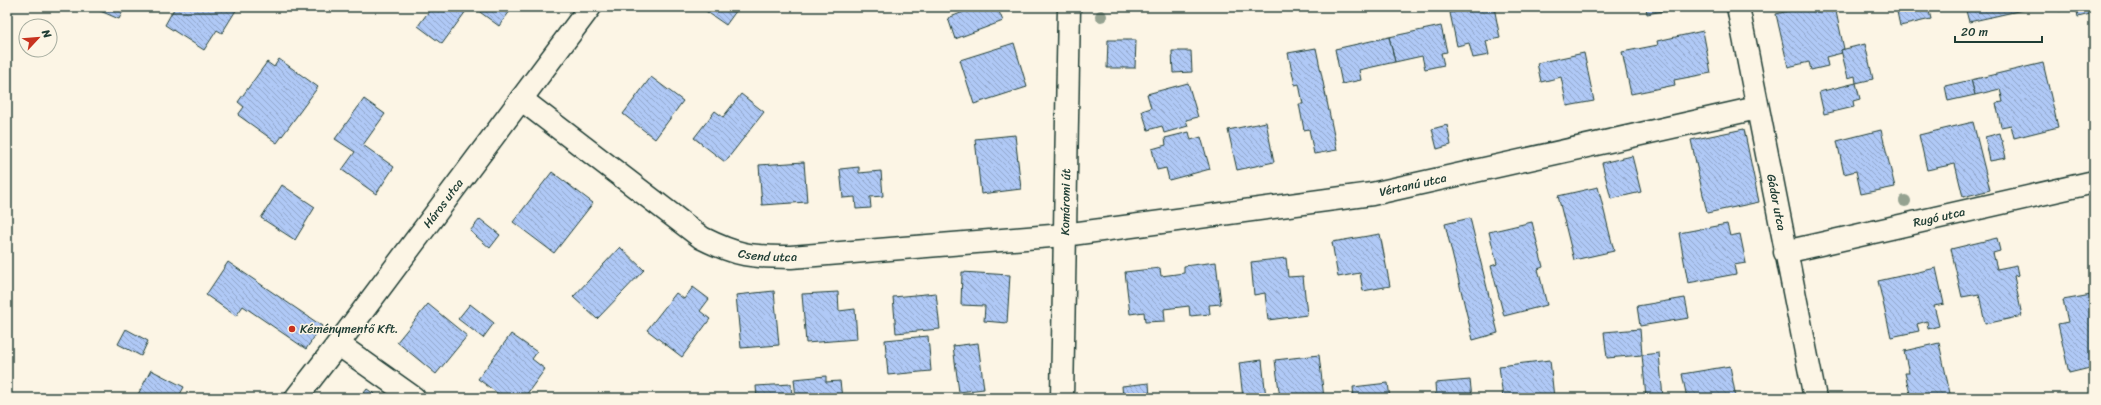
<svg xmlns="http://www.w3.org/2000/svg" width="2101" height="405" font-family="Sriracha,sans-serif">
<defs>
<pattern id="building-back-hatch" width="6" height="6" patternUnits="userSpaceOnUse"><rect width="6" height="6" fill="#b0c9f6"/><path d="M-1 5l2 2M0 0l6 6M5-1l2 2" fill="none" stroke="#8fa4c8"/></pattern>
</defs>
<rect width="100%" height="100%" fill="#fcf5e5"/>
<filter id="ink" filterUnits="userSpaceOnUse"><feTurbulence type="fractalNoise" baseFrequency=".025" numOctaves="2"/><feDisplacementMap in="SourceGraphic" scale="8" xChannelSelector="R" yChannelSelector="G"/><feConvolveMatrix kernelMatrix="1 2 1 2 8 2 1 2 1" color-interpolation-filters="sRGB"/></filter>
<g filter="url(#ink)">
<!-- building -->
<g fill="url(#building-back-hatch)" stroke="#1f3d34">
<path d="M91 7H125L119 19Z"/>
<path d="M175 7H238L222 33 217 30 204 50 165 25Z"/>
<path d="M432 7H469L442 44 418 26Z"/>
<path d="M473 7H513L499 26Z"/>
<path d="M700 7H739L726 25Z"/>
<path d="M976 7H997L1003 21 955 39 948 18Z"/>
<path d="M1476 7H1494L1500 38 1486 41 1489 55 1473 58 1469 43 1457 46 1450 13Z"/>
<path d="M1646 7H1684L1647 14Z"/>
<path d="M1805 7H1835L1844 49 1841 50 1842 53 1826 57 1828 66 1811 70 1809 62 1788 67 1776 14Z"/>
<path d="M1896 7H1928L1931 19 1900 26Z"/>
<path d="M1965 7H2026L2027 9 1969 22Z"/>
<path d="M2058 7H2094V13L2078 17 2076 7 2059 11Z"/>
<path d="M1441 26 1447 52 1441 53 1444 65 1425 69 1422 56 1395 62 1389 37Z"/>
<path d="M1703 31 1711 73 1674 80 1675 85 1631 94 1622 52 1658 45 1657 41Z"/>
<path d="M1389 37 1395 62 1359 70 1361 80 1342 84 1335 49Z"/>
<path d="M1108 40H1136L1135 68H1107Z"/>
<path d="M1014 43 1027 87 974 104 960 60Z"/>
<path d="M1865 44 1873 79 1856 83 1855 76 1848 78 1841 50Z"/>
<path d="M1316 48 1337 150 1314 154 1309 129 1304 130 1299 104H1303L1299 84 1295 85 1288 53Z"/>
<path d="M1172 51H1191L1192 72 1173 73Z"/>
<path d="M1584 53 1594 101 1567 106 1561 77 1541 82 1537 63Z"/>
<path d="M279 59 318 87 277 143 238 115 244 107 238 102 267 62 274 67Z"/>
<path d="M2043 63 2058 127 2014 138 2011 125 2001 127 1996 103 2003 102 2000 89 1975 95 1971 80Z"/>
<path d="M651 77 683 101 655 139 623 114Z"/>
<path d="M1971 80 1975 95 1948 101 1945 86Z"/>
<path d="M1188 83 1198 117 1186 120 1188 126 1164 133 1162 126 1148 130 1142 111 1151 108 1147 94Z"/>
<path d="M1856 83 1860 99 1853 101 1854 107 1824 114 1819 92Z"/>
<path d="M741 94 764 112 725 162 694 138 715 111 723 117Z"/>
<path d="M364 99 385 114 363 145 394 167 376 194 342 170 355 152 335 139Z"/>
<path d="M1266 122 1274 162 1237 170 1228 130Z"/>
<path d="M1973 122 1990 190 1963 197 1955 164 1927 170 1919 135Z"/>
<path d="M1447 125 1451 145 1437 149 1432 129Z"/>
<path d="M1744 129 1759 202 1707 213 1691 140Z"/>
<path d="M1881 130 1895 187 1861 194 1856 171 1844 174 1837 141Z"/>
<path d="M1189 132 1191 140 1201 137 1210 169 1169 180 1166 168 1157 170 1152 149 1166 145 1165 138Z"/>
<path d="M2000 133 2006 158 1990 161 1985 137Z"/>
<path d="M1015 135 1021 189 981 194 975 139Z"/>
<path d="M1632 156 1641 192 1611 199 1602 163Z"/>
<path d="M804 162 807 202 762 205 759 165Z"/>
<path d="M859 167V173L881 171 883 196 870 197 871 208 856 209 855 197 843 198 840 169Z"/>
<path d="M552 172 593 203 554 253 513 222Z"/>
<path d="M282 185 315 207 295 240 261 218Z"/>
<path d="M1598 187 1614 251 1574 260 1558 196Z"/>
<path d="M1470 218 1498 333 1473 340 1445 224Z"/>
<path d="M480 219 500 235 490 248 470 231Z"/>
<path d="M1532 222 1543 267 1538 269 1547 305 1504 316 1491 266 1497 264 1489 232Z"/>
<path d="M1727 224 1730 236 1740 234 1746 263 1734 265 1736 274 1688 283 1679 233Z"/>
<path d="M1380 234 1390 286 1363 291 1360 273 1338 277 1332 242Z"/>
<path d="M1997 238 2000 251 1993 253 1997 269 2017 265 2019 275 2014 276 2022 316 1985 324 1979 294 1962 297 1951 249Z"/>
<path d="M620 247 644 270 597 319 573 297Z"/>
<path d="M1286 258 1288 277 1303 276 1307 315 1268 320 1265 293 1254 295 1251 262Z"/>
<path d="M228 262 322 326 306 349 243 306 236 316 206 295Z"/>
<path d="M1216 262 1221 304 1209 305 1210 314 1190 316 1189 306 1164 309 1165 321 1145 322 1144 312 1130 314 1125 272 1160 268 1161 276 1184 273V266Z"/>
<path d="M1936 268 1944 304 1934 306 1939 326 1928 329 1927 321 1917 324 1919 331 1891 337 1878 281Z"/>
<path d="M962 272 1010 275 1007 323 984 321 985 306 961 305Z"/>
<path d="M693 287 709 299 700 311 710 319 682 357 647 330 676 293 684 299Z"/>
<path d="M774 291 779 345 741 348 736 295Z"/>
<path d="M838 292 839 311 855 309 857 339 806 343 802 294Z"/>
<path d="M936 293 940 329 896 333 893 297Z"/>
<path d="M2091 295 2094 308V367L2069 373 2058 324 2068 322 2063 300Z"/>
<path d="M1685 298 1689 318 1640 326 1637 306Z"/>
<path d="M428 304 467 336 436 374 397 342Z"/>
<path d="M470 304 494 323 483 338 458 319Z"/>
<path d="M126 329 148 341 141 356 118 344Z"/>
<path d="M1640 329 1642 355 1607 358 1604 332Z"/>
<path d="M511 334 537 352 532 359 545 369 524 398H504L478 379Z"/>
<path d="M928 336 931 371 888 375 885 340Z"/>
<path d="M978 343 984 389 959 392 953 346Z"/>
<path d="M1939 343 1951 398H1911L1905 373H1909L1904 351Z"/>
<path d="M1659 353 1663 398H1646L1642 355Z"/>
<path d="M1319 355 1324 398H1280L1275 360Z"/>
<path d="M1262 360 1266 398H1243L1239 363Z"/>
<path d="M1550 360 1554 398H1503L1499 366Z"/>
<path d="M1730 366 1736 398H1687L1682 374Z"/>
<path d="M151 370 184 387 178 398H136Z"/>
<path d="M826 376V382L840 381 842 398H796L794 379Z"/>
<path d="M1470 380 1472 398H1436L1435 383Z"/>
<path d="M1149 383 1150 398H1123L1122 386Z"/>
<path d="M1388 383 1390 398H1354L1353 387Z"/>
<path d="M791 384 792 398H757L756 386Z"/>
<path d="M367 389 380 398H360Z"/>
</g>
<g fill="none" stroke-linecap="round" stroke-linejoin="round">
<!-- minor casing -->
<g stroke="#1f3d34" stroke-width="25">
<g id="minor">
<path id="s1" d="M521 99 702 238C738 256 751 257 791 257L1064 235 1372 194 1757 108"/>
<path id="s2" d="M1785 252 2094 182"/>
<path d="M338 344 414 398"/>
<path id="s3" d="M1062 398 1069 7"/>
</g>
</g>
<!-- tertiary casing -->
<g stroke="#1f3d34" stroke-width="25">
<g id="tertiary">
<path id="s4" d="M1738 7 1815 398"/>
<path id="s5" d="M296 398 338 344 590 7"/>
</g>
</g>
<!-- minor -->
<use href="#minor" stroke="#fcf5e5" stroke-width="22"/>
<!-- tertiary -->
<use href="#tertiary" stroke="#fcf5e5" stroke-width="22"/>
</g>
<!-- trees -->
<g fill="#95a290">
<circle cx="1101" cy="16" r="6"/>
<circle cx="1905" cy="201" r="6"/>
</g>
</g>
<!-- markers -->
<circle fill="#c8321e" stroke="#fcf5e5" stroke-width="1.5" cx="292" cy="329" r="4"/>
<g text-anchor="middle" stroke-width="3" stroke-linejoin="round" paint-order="stroke">
<!-- street labels -->
<g font-size="12" fill="#1f3d34" stroke="#fcf5e5">
<text dy="4" stroke="none"><textPath href="#s1" startOffset="947">Vértanú utca</textPath></text>
<text dy="4" stroke="none"><textPath href="#s3" startOffset="196">Komáromi út</textPath></text>
<text dy="4" stroke="none"><textPath href="#s5" startOffset="244">Háros utca</textPath></text>
<text dy="4" stroke="none"><textPath href="#s4" startOffset="199">Gádor utca</textPath></text>
<text dy="4" stroke="none"><textPath href="#s2" startOffset="158">Rugó utca</textPath></text>
<text dy="4" stroke="none"><textPath href="#s1" startOffset="297">Csend utca</textPath></text>
</g>
<!-- poi labels -->
<g font-size="12" fill="#1f3d34" stroke="#fcf5e5" text-anchor="start">
<text x="300" y="333">Kéménymentő Kft.</text>
</g>
</g>
<!-- margin -->
<rect width="2101" height="405" fill="none" stroke="#fcf5e5" stroke-width="24"/>
<rect x="12" y="12" width="2077" height="381" fill="none" stroke="#1f3d34" stroke-width="1.5" filter="url(#ink)"/>
<!-- north arrow -->
<g transform="translate(38 38) rotate(64)"><circle r="19" fill="#fcf5e5" stroke="#a4ab9e"/>
<path d="M0-3L7 15L0 10L-7 15Z" fill="#c8321e"/>
<text y="-6" font-size="11" font-weight="bold" text-anchor="middle" fill="#1f3d34">N</text>
</g>
<!-- scale -->
<path d="M1955 36v6h87v-6" fill="none" stroke="#1f3d34" stroke-width="2"/>
<text x="1961" y="36" font-size="12" fill="#1f3d34" stroke="#fcf5e5" stroke-width="3" paint-order="stroke">20 m</text>
</svg>
